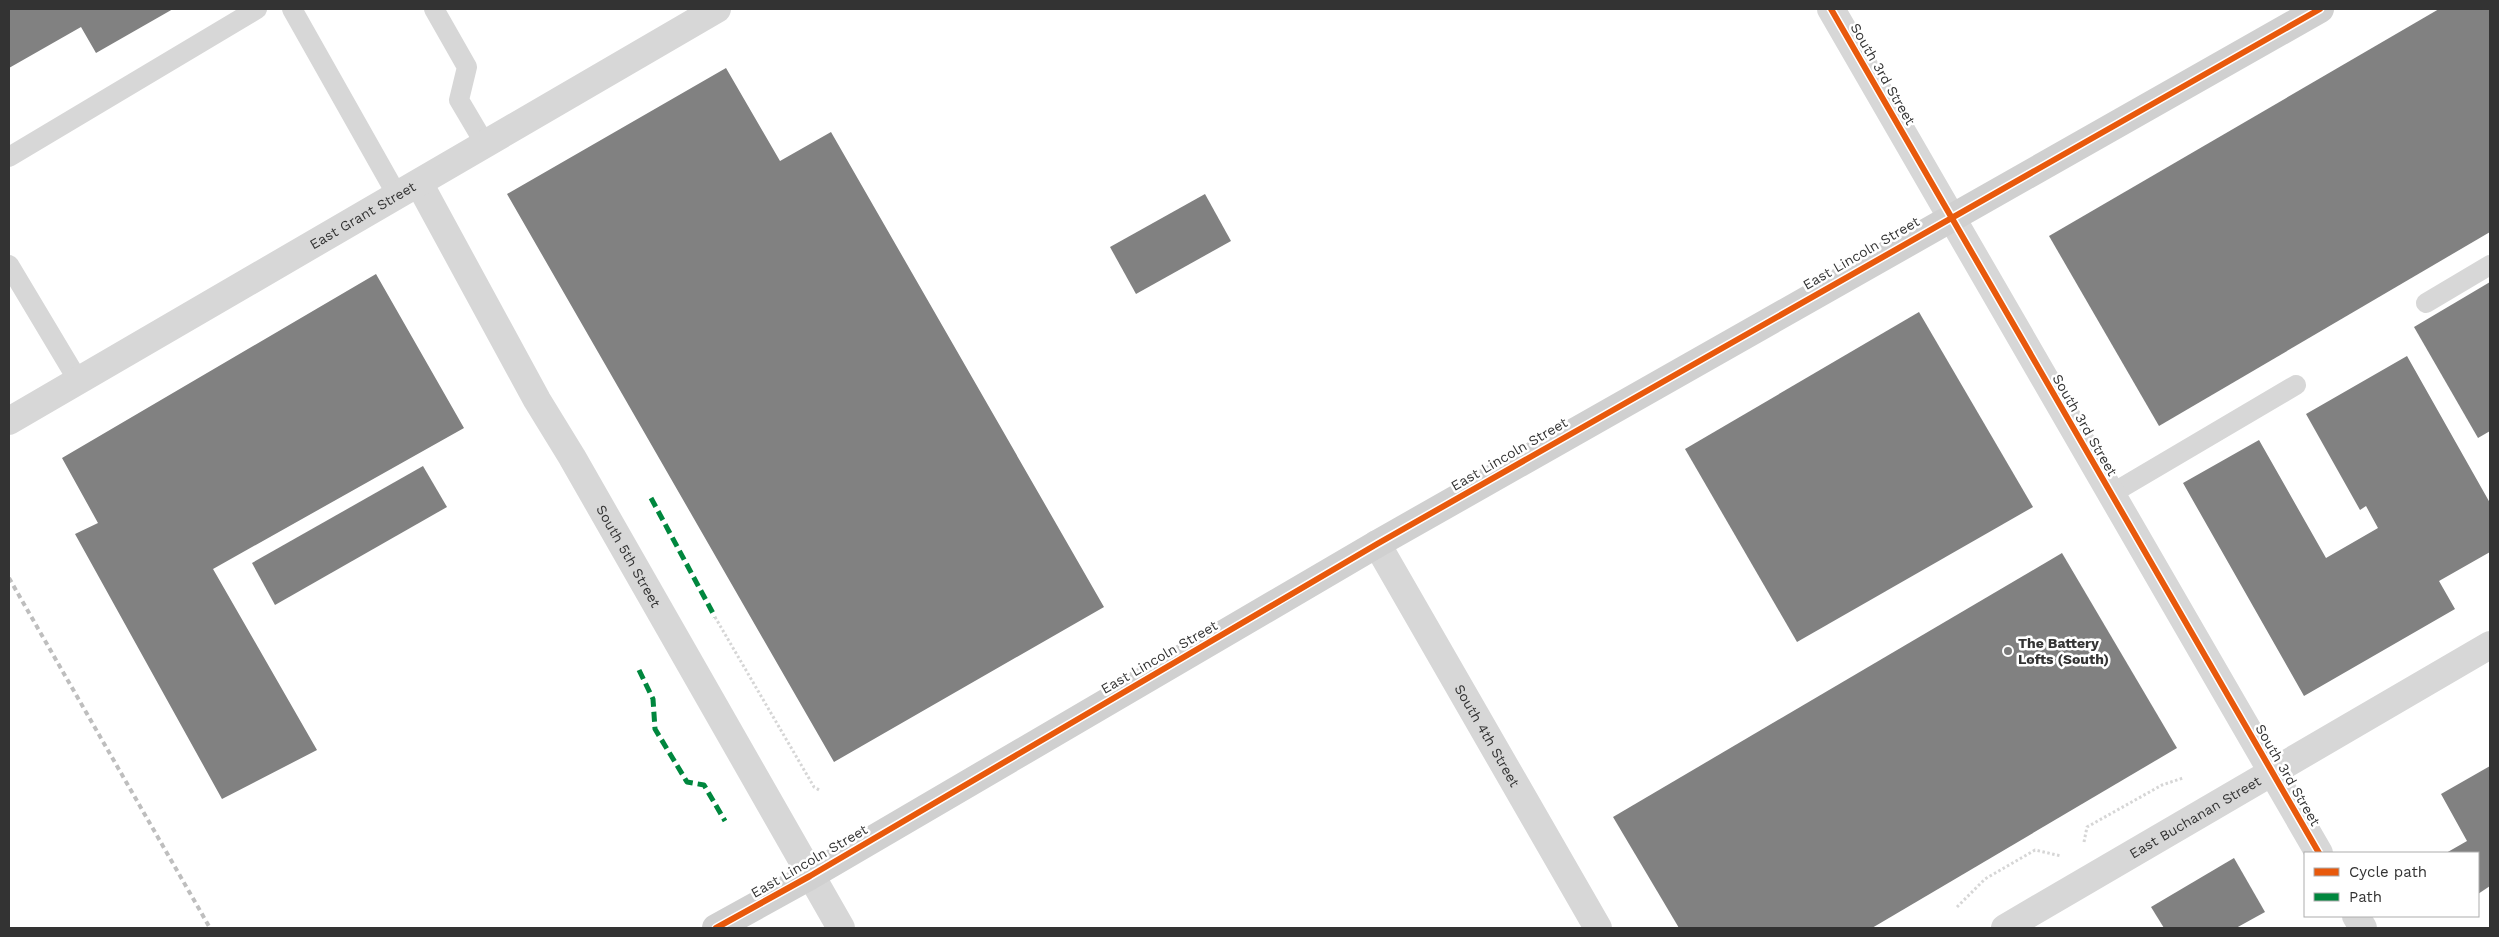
<svg xmlns="http://www.w3.org/2000/svg" width="2499" height="937" font-family="'Work Sans',sans-serif">
<rect width="100%" height="100%" fill="#fff"/>
<!-- building -->
<g fill="#818181">
<path d="M9 9H173L96 53 81 27 9 68Z"/>
<path d="M2439 9H2490V232L2159 426 2049 236Z"/>
<path d="M726 68 780 161 831 132 1104 607 834 762 507 194Z"/>
<path d="M1205 194 1231 241 1136 294 1110 247Z"/>
<path d="M376 274 464 428 213 569 317 750 222 799 75 534 98 523 62 458Z"/>
<path d="M2490 282V431L2478 438 2414 327Z"/>
<path d="M1919 312 2033 507 1797 642 1685 449Z"/>
<path d="M2407 356 2490 503V552L2439 581 2455 609 2304 696 2183 483 2259 440 2326 558 2378 528 2366 506 2360 510 2306 414Z"/>
<path d="M423 466 447 507 275 605 252 563Z"/>
<path d="M2062 553 2177 748 1872 928H1679L1613 817Z"/>
<path d="M2490 766V886L2478 894V853H2446L2467 841 2441 794Z"/>
<path d="M2234 858 2265 912 2236 928H2164L2151 907Z"/>
</g>
<g fill="none" stroke-linecap="round" stroke-linejoin="round">
<!-- path -->
<g stroke="#d6d6d6" stroke-width="3" stroke-dasharray="2.5 2.5" stroke-linecap="butt">
<path d="M715 617 814 787 821 791"/>
<path d="M2084 842 2087 827 2162 785 2183 778"/>
<path d="M1957 907 1985 879 2035 850 2061 856"/>
</g>
<!-- service -->
<g stroke="#d7d7d7" stroke-width="20">
<path d="M292 9 397 195"/>
<path d="M434 9 467 67 459 100 485 144"/>
<path d="M9 157 257 9"/>
<path d="M9 265 79 382"/>
<path d="M2426 303 2490 265"/>
<path d="M2111 494 2296 385"/>
</g>
<!-- minor -->
<g stroke="#d7d7d7" stroke-width="28">
<path d="M1831 9 2319 853"/>
<path id="s1" d="M419 183 537 400 572 457 841 928"/>
<path id="s2" d="M9 421 717 9"/>
<path id="s3" d="M1377 544 1598 928"/>
<path d="M2356 916 2363 928"/>
<path id="s4" d="M2005 928 2490 645"/>
</g>
<!-- secondary -->
<path stroke="#d0d0d0" stroke-width="28" d="M716 928 810 876 1377 544 2320 9"/>
<!-- rail -->
<path stroke="#bebebe" stroke-width="4" stroke-dasharray="5 4" stroke-linecap="butt" d="M9 578 210 928"/>
<!-- quiet -->
<g stroke="#00873e" stroke-width="5" stroke-dasharray="10 5" stroke-linecap="butt">
<path d="M651 498 715 617"/>
<path d="M639 670 653 699 655 729 687 782 704 785 725 821"/>
</g>
<!-- cycleway casing -->
<g stroke="#fff" stroke-width="9">
<g id="cycleway">
<path d="M1831 9 2319 853"/>
<path d="M716 928 810 876 1377 544 2320 9"/>
</g>
</g>
<!-- cycleway -->
<use href="#cycleway" stroke="#e8590c" stroke-width="6"/>
</g>
<!-- markers -->
<circle fill="#7a7a7a" stroke="#fff" stroke-width="2" cx="2008" cy="651" r="5"/>
<g text-anchor="middle" stroke-width="5" stroke-linejoin="round" paint-order="stroke">
<!-- street labels -->
<g font-size="14" fill="#333" stroke="#fff">
<text transform="translate(1883 74) rotate(60)" y="5">South 3rd Street</text>
<text dy="5" stroke="none"><textPath href="#s2" startOffset="409">East Grant Street</textPath></text>
<text transform="translate(1861 253) rotate(-30)" y="5">East Lincoln Street</text>
<text transform="translate(2085 425) rotate(60)" y="5">South 3rd Street</text>
<text transform="translate(1509 454) rotate(-30)" y="5">East Lincoln Street</text>
<text dy="5" stroke="none"><textPath href="#s1" startOffset="428">South 5th Street</textPath></text>
<text transform="translate(1159 657) rotate(-30)" y="5">East Lincoln Street</text>
<text dy="5" stroke="none"><textPath href="#s3" startOffset="221">South 4th Street</textPath></text>
<text transform="translate(2288 775) rotate(60)" y="5">South 3rd Street</text>
<text dy="5" stroke="none"><textPath href="#s4" startOffset="220">East Buchanan Street</textPath></text>
<text transform="translate(809 861) rotate(-30)" y="5">East Lincoln Street</text>
</g>
<!-- poi labels -->
<g font-size="14" font-weight="bold" fill="#333" stroke="#fff" text-anchor="start">
<text x="2018" y="648">The Battery<tspan x="2018" dy="16">Lofts (South)</tspan></text>
</g>
</g>
<!-- border -->
<rect width="2499" height="937" fill="none" stroke="#333333" stroke-width="20"/>
<!-- legend -->
<rect x="2304" y="852" width="175" height="65" fill="#ffffff" stroke="#adadad"/>
<rect x="2314" y="868" width="25" height="8" fill="#e8590c" stroke="#adadad"/>
<text x="2349" y="877" font-size="15" fill="#333333">Cycle path</text>
<rect x="2314" y="893" width="25" height="8" fill="#00873e" stroke="#adadad"/>
<text x="2349" y="902" font-size="15" fill="#333333">Path</text>
</svg>
